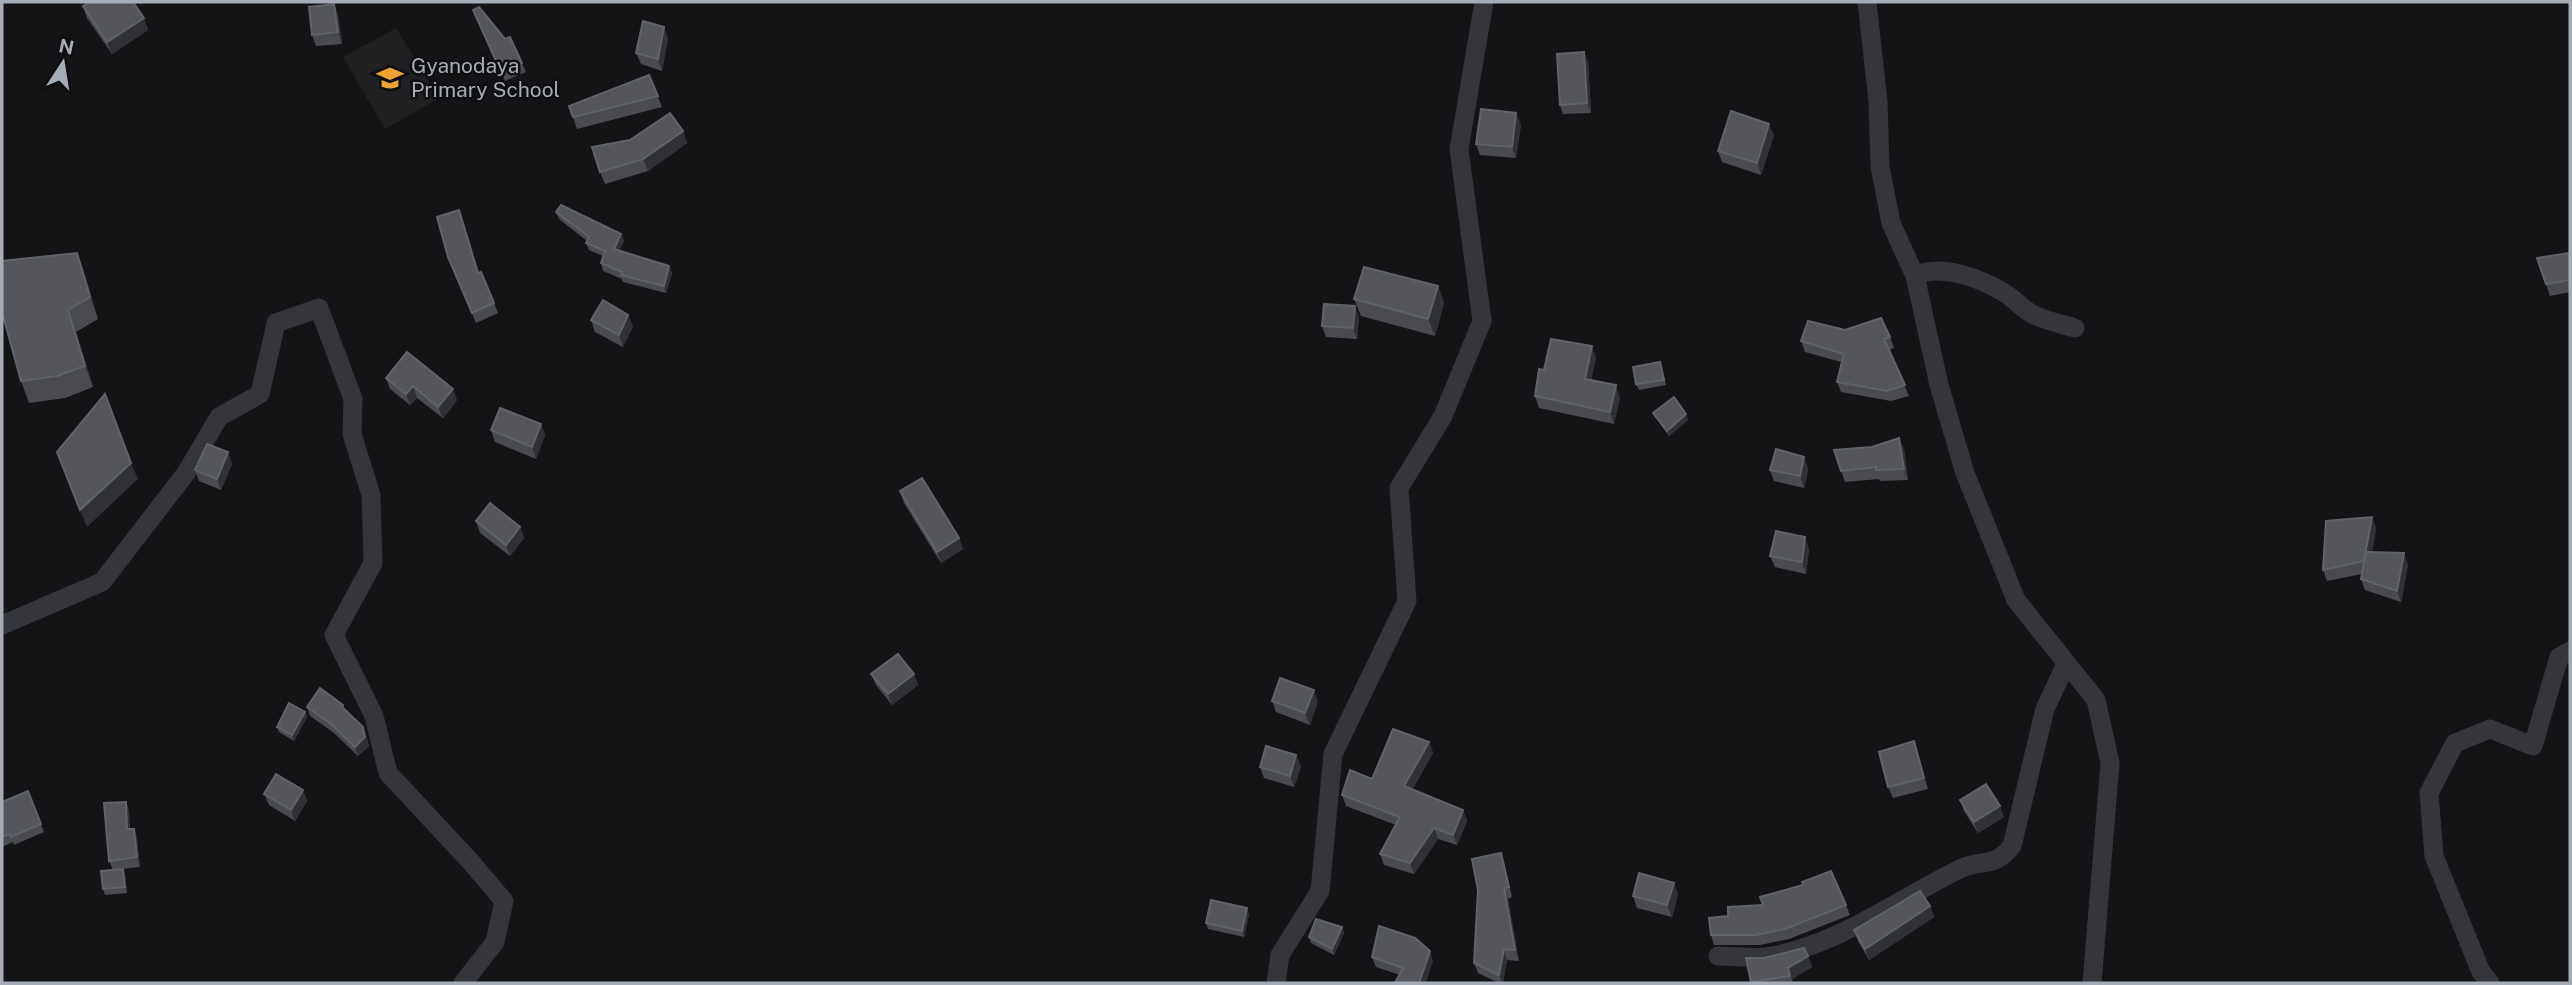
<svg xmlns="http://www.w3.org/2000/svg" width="2572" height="985" font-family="'Public Sans',sans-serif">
<rect width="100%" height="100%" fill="#141416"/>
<!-- built -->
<path fill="#202023" d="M396 28 439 98 385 129 343 57Z"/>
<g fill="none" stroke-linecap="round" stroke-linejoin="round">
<!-- street -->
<g stroke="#35363b" stroke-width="19">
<path d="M1867 2 1878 102 1880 167 1891 223 1915 276 1939 385 1965 473 2016 600 2096 700 2110 763 2092 983"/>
<path d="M1915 276C1939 263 1980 278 2003 292 2014 298 2022 309 2034 315 2046 321 2062 324 2075 328"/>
<path d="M2 625 102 582 186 473 219 417 260 394 276 323 319 308 353 399 352 434 371 495 373 563 334 635 374 716 388 773 470 861 504 901 495 942 463 983"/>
<path d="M1718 956C1733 956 1751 959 1766 957 1838 946 1896 900 1960 869 1983 858 1992 870 2012 846L2045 709 2066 664"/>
<path d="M1276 983 1280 955 1320 891 1333 754 1407 601 1399 488 1443 416 1482 321 1459 149 1484 2"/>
<path d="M2490 983 2481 972 2434 856 2429 793 2455 743 2490 729 2533 746 2559 657 2570 651"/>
</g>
</g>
<!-- wall -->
<g fill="#4a4b51">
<path d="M334 4 338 15 342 44 316 46 312 35Z"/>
<path d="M83 6 148 30 112 54 87 18Z"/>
<path d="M473 10 522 63 526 72 505 81Z"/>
<path d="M664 27 668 39 662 71 641 64 636 53Z"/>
<path d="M1588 61 1591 113 1563 114 1560 105Z"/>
<path d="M649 75 662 107 577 129 573 117Z"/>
<path d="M1521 124 1516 158 1480 155 1476 144Z"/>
<path d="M683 131 687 143 648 171 605 184 600 172Z"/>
<path d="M1774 135 1761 175 1722 162 1718 151Z"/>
<path d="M459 210 478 273 494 303 498 313 476 323 448 257Z"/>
<path d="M556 212 621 234 624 241 619 250 669 266 672 274 666 293 623 282 622 279 603 271 601 263 603 256 589 250 586 243 587 241 559 219Z"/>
<path d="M77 253 85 275 98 319 76 332 93 387 65 398 29 403 21 381Z"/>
<path d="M2570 253V292L2550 296 2537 258Z"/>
<path d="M1438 286 1444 303 1435 336 1361 316 1354 299Z"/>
<path d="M1359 317 1357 339 1326 337 1322 326Z"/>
<path d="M591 320 633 326 623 347 595 332Z"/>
<path d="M1845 330 1890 337 1894 348 1889 350 1909 396 1891 401 1841 392 1837 382 1841 362 1805 352 1801 341Z"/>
<path d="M1596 357 1591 380 1620 397 1614 424 1539 408 1535 396 1544 370Z"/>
<path d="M1662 368 1666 385 1639 390 1636 384Z"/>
<path d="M386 378 457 400 443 418 417 398 410 405 390 389Z"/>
<path d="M1653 413 1688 420 1669 436 1656 418Z"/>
<path d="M541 424 545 435 536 459 495 442 491 430Z"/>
<path d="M1904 449 1908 480 1880 481 1879 479 1845 482 1834 450Z"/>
<path d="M1804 457 1808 469 1804 488 1774 481 1770 470Z"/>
<path d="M232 464 221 490 199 481 195 470Z"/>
<path d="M900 491 959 538 963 549 941 563 904 503Z"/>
<path d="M2372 517 2376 529 2372 552 2404 553 2408 565 2401 602 2365 590 2361 579 2362 574 2327 581 2323 570Z"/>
<path d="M476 521 520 527 524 538 510 556 480 533Z"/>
<path d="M1809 549 1806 574 1775 567 1770 556Z"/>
<path d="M871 674H914L918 685 892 705 876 685Z"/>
<path d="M1272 701H1318L1310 725 1276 712Z"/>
<path d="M343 705 345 710 366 736 369 746 358 756 334 733 310 716 307 707Z"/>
<path d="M305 712 307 717 294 741 279 732 277 727Z"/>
<path d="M1914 741 1928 789 1893 798 1888 787Z"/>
<path d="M1429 742 1433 753 1412 790 1463 810 1467 821 1457 845 1438 839 1414 874 1384 865 1380 854 1396 825 1346 806 1342 795 1372 779Z"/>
<path d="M1296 755 1301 767 1294 787 1264 778 1260 767Z"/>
<path d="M303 790 307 801 295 821 269 805 264 794Z"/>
<path d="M28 791 44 832 14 845 13 842 2 847V802Z"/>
<path d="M1960 800 2004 817 1978 833 1964 811Z"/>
<path d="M126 802 129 811 130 829H134L137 838 140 867 121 869H123L125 875 127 893 105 895 103 889 113 870 109 861Z"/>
<path d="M1501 853 1504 864 1512 897 1508 899 1519 961 1507 960 1503 983H1499L1478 973 1474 963Z"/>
<path d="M1678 894 1672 917 1637 908 1633 896Z"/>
<path d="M1846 905 1850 915 1789 939 1760 945H1714L1711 935Z"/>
<path d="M1930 906 1934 917 1869 960 1858 941 1854 930Z"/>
<path d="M1249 914 1244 937 1208 929 1206 923Z"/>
<path d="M1342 927 1344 933 1334 955 1311 943 1309 937Z"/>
<path d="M1808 956 1812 967 1792 979 1793 983H1751L1746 958Z"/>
<path d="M1372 957 1433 961 1400 975 1376 967Z"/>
</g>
<!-- shaded-wall -->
<g fill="#303135">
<path d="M334 4 338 15 342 44 338 32Z"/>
<path d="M144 18 148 30 112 54 107 42Z"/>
<path d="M664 27 668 39 662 71 658 59Z"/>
<path d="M1584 52 1588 61 1591 113 1587 103Z"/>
<path d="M1516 113 1521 124 1516 158 1512 147Z"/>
<path d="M1769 124 1774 135 1761 175 1757 163Z"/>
<path d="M683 131 687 143 648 171 643 159Z"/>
<path d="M621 234 624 241 617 256 614 249Z"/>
<path d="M77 253 85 275 98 319 90 297Z"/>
<path d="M669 266 672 274 666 293 664 286Z"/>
<path d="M1438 286 1444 303 1435 336 1428 319Z"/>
<path d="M1355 306 1359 317 1357 339 1353 328Z"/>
<path d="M68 310 76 332 93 387 85 366Z"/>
<path d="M628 315 633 326 623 347 619 335Z"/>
<path d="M1592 346 1596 357 1589 390 1585 379Z"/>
<path d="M1616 385 1620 397 1614 424 1610 412Z"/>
<path d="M413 386 417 398 410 405 406 394Z"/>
<path d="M453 389 457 400 443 418 438 407Z"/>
<path d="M1686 414 1688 420 1669 436 1667 431Z"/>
<path d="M541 424 545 435 536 459 532 447Z"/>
<path d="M1899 438 1904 449 1908 480 1904 469Z"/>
<path d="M228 452 232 464 221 490 217 479Z"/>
<path d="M1804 457 1808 469 1804 488 1800 476Z"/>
<path d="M131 463 138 479 87 527 80 510Z"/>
<path d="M2372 517 2376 529 2369 572 2364 561Z"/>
<path d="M520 527 524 538 510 556 506 545Z"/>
<path d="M1805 537 1809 549 1806 574 1802 562Z"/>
<path d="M959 538 963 549 941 563 937 552Z"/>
<path d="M2404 553 2408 565 2401 602 2397 591Z"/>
<path d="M914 674 918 685 892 705 888 694Z"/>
<path d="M1314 690 1318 701 1310 725 1305 713Z"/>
<path d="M305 712 307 717 294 741 292 735Z"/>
<path d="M363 727 369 746 358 756 355 747Z"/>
<path d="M1914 741 1918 753 1928 789 1924 778Z"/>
<path d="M1429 742 1433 753 1408 797 1404 786Z"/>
<path d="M1296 755 1301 767 1294 787 1290 776Z"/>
<path d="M303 790 307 801 295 821 291 810Z"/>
<path d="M126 802 129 811 130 838 127 829Z"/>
<path d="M2000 806 2004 817 1978 833 1974 822Z"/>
<path d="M1463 810 1467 821 1457 845 1453 835Z"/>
<path d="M1434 828 1438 839 1414 874 1410 863Z"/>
<path d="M134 829 137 838 140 867 137 857Z"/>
<path d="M123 869 125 875 127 893 125 887Z"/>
<path d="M1674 883 1678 894 1672 917 1667 905Z"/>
<path d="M1504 888 1508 899 1519 961 1515 950Z"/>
<path d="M1930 906 1934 917 1869 960 1865 949Z"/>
<path d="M1247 908 1249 914 1244 937 1242 931Z"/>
<path d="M1342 927 1344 933 1334 955 1332 949Z"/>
<path d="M1504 949 1507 960 1503 983H1502L1499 975Z"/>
<path d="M1430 951 1433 961 1426 983H1419Z"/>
<path d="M1808 956 1812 967 1792 979 1793 983 1788 968Z"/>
</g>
<!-- building -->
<g fill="#54565c" stroke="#61636a" stroke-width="2">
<path d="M90 2H133L144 18 107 42 83 6Z"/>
<path d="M334 4 338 32 312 35 309 7Z"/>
<path d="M479 7 505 39 510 37 522 63 501 72 473 10Z"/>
<path d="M643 21 664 27 658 59 636 53Z"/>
<path d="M1584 52 1587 103 1560 105 1557 54Z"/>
<path d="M649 75 658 96 573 117 569 106Z"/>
<path d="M1481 109 1516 113 1512 147 1476 144Z"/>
<path d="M1731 111 1769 124 1757 163 1718 151Z"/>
<path d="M670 113 683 131 643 159 600 172 592 147 630 140Z"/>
<path d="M561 205 621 234 614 249 669 266 664 286 621 275 622 272 601 263 605 251 586 243 589 237 556 212Z"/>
<path d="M459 210 478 273 481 272 494 303 472 313 448 257 437 217Z"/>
<path d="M77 253 90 297 68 310 85 366 57 376 21 381 2 312V261Z"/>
<path d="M2570 253V280L2546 284 2537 258Z"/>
<path d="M1364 267 1438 286 1428 319 1354 299Z"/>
<path d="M603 300 628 315 619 335 591 320Z"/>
<path d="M1324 304 1355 306 1353 328 1322 326Z"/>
<path d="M1881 318 1890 337 1884 339 1905 385 1887 391 1837 382 1844 354 1801 341 1808 321 1845 330Z"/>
<path d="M1551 339 1592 346 1585 379 1616 385 1610 412 1535 396 1539 369 1544 370Z"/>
<path d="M407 352 453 389 438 407 413 386 406 394 386 378Z"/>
<path d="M1660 362 1664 380 1636 384 1633 367Z"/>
<path d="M105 394 131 463 80 510 57 452Z"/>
<path d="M1674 397 1686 414 1667 431 1653 413Z"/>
<path d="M500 408 541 424 532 447 491 430Z"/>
<path d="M1899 438 1904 469 1876 470V467L1841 471 1834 450 1872 447Z"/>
<path d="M207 444 228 452 217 479 195 470Z"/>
<path d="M1776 449 1804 457 1800 476 1770 470Z"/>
<path d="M922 478 959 538 937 552 900 491Z"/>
<path d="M490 503 520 527 506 545 476 521Z"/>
<path d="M2372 517 2364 561 2323 570 2326 521Z"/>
<path d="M1776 531 1805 537 1802 562 1770 556Z"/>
<path d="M2366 552 2404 553 2397 591 2361 579Z"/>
<path d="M898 654 914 674 888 694 871 674Z"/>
<path d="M1280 678 1314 690 1305 713 1272 701Z"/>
<path d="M320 688 343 705 342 707 363 727 365 737 355 747 331 724 307 707Z"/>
<path d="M289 703 305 712 292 735 277 727Z"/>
<path d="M1393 729 1429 742 1404 786 1463 810 1453 835 1434 828 1410 863 1380 854 1400 817 1342 795 1350 770 1372 779Z"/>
<path d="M1914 741 1924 778 1888 787 1879 752Z"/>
<path d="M1266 746 1296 755 1290 776 1260 767Z"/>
<path d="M276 774 303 790 291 810 264 794Z"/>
<path d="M1986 784 2000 806 1974 822 1960 800Z"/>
<path d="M28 791 41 824 11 837 10 834 2 837V802Z"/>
<path d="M126 802 127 829H134L137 857 109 861 104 803Z"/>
<path d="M1501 853 1509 887 1504 888 1515 950 1504 949 1499 975 1474 963 1478 890 1472 859Z"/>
<path d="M123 869 125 887 103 889 101 871Z"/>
<path d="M1831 871 1846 905 1785 929 1756 935H1711L1709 918 1728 916V907L1763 905 1760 897 1803 885 1802 882Z"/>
<path d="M1639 873 1674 883 1667 905 1633 896Z"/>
<path d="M1920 891 1930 906 1865 949 1854 930Z"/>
<path d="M1211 900 1247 908 1242 931 1206 923Z"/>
<path d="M1316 919 1342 927 1332 949 1309 937Z"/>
<path d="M1379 926 1415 938 1430 951 1419 983H1395L1403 968 1372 957Z"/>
<path d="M1804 948 1808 956 1788 968 1790 976 1751 982 1746 958H1764Z"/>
</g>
<!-- icons -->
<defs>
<g id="school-bare" transform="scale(2.1)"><path d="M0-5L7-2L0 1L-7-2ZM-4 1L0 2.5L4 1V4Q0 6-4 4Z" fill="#eda234" stroke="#0f0f11" stroke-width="2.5" paint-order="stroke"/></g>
</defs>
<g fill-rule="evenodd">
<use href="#school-bare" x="390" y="78"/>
</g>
<g text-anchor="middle" stroke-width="5" stroke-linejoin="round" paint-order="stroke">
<!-- poi labels -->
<g font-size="21" fill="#a6acb6" stroke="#0f0f11" text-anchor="start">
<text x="411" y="73">Gyanodaya<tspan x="411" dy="24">Primary School</tspan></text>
</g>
</g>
<!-- border -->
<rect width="2572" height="985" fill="none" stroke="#a6acb6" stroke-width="7"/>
<!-- north arrow -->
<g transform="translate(63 63) rotate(12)" stroke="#0f0f11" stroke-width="5" paint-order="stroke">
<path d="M0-5L12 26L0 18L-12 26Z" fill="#a6acb6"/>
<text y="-10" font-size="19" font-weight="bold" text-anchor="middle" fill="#a6acb6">N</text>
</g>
</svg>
